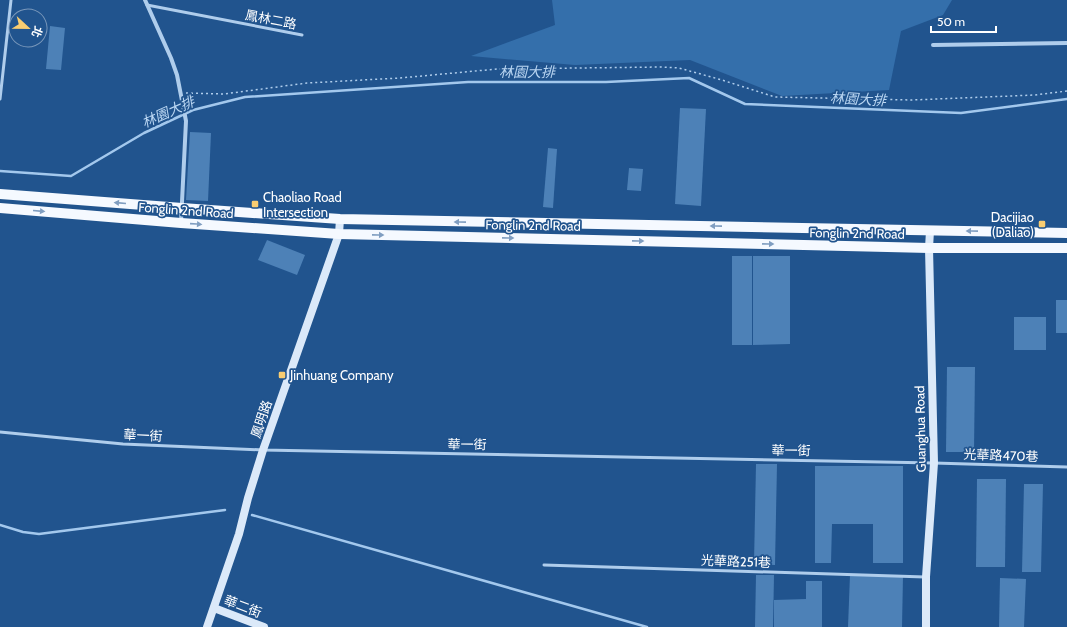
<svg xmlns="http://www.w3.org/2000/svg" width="1067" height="627" font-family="Cabin,'Noto Sans TC',sans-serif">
<rect width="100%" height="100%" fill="#21548e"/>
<!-- green -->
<path fill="#346fab" d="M552 0H952L943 15 901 31 889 90 782 96 690 60 575 65 471 56 555 25Z"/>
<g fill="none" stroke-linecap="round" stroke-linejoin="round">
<!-- stream -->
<g stroke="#a3c8ed" stroke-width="2.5">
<path d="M0 171 71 176 144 133 193 110 245 97 468 82H606L689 78 745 104 961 113 1067 99"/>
<path d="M252 515 647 627"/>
<path d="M0 525 23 532 39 534 225 510"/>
</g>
</g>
<!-- building -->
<g fill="#4d81b7">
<path d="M50 26 65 28 61 70 46 69Z"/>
<path d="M680 108 706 109 701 206 675 204Z"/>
<path d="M190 132 211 133 208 201 186 200Z"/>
<path d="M548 148 557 149 553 208 543 207Z"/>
<path d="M629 168 643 169 641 191 627 190Z"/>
<path d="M267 240 305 255 297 275 258 260Z"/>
<rect x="732" y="256" width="20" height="89"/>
<path d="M753 256H790V344L753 345Z"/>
<rect x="1056" y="300" width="11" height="33"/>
<rect x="1014" y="317" width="32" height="33"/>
<path d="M947 367H975L974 452H946Z"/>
<path d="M756 464H777L775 565 754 564Z"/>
<path d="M815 466H903V563H873V524H832L831 563H815Z"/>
<path d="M977 479H1006L1005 567H976Z"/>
<path d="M1024 484H1043L1041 572H1022Z"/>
<path d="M756 575H774L773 627H755Z"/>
<path d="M850 575 903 576 902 627H848Z"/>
<path d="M1000 578 1026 579 1024 627H999Z"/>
<path d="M806 581H822V627H774V600L806 599Z"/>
</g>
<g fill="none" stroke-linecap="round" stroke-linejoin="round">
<!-- path -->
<path stroke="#afcdec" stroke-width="1.5" stroke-dasharray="2 3" stroke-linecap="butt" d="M186 93 224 94 307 83 400 78 497 69 661 67 679 68 722 80 775 97 912 100 1035 95 1067 91"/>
<!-- lane -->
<g stroke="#afcdec" stroke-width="3">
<path d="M147 5 302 35"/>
<path d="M0 99 11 0"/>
<path d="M0 432 123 444 263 450 934 463 1067 467"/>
<path d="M544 565 925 577"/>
</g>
<!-- street -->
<g stroke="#afcdec" stroke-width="4">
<path d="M145 0 171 58 177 75 186 121 181 222"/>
<path d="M933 45 1067 43"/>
</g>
<!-- secondary -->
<g stroke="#dbe9f9" stroke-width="8">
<path d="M214 608 264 627"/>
<path d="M207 627 239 534 248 498 263 450 339 234 340 219"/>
<path d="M926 627V577L934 463 929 248 930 231"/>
</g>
<!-- primary -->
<g stroke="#f5f9ff" stroke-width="10">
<path d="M0 194 182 208 340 219 1067 233"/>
<path d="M0 208 181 223 339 234 929 248H1067"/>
</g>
</g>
<!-- one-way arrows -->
<defs><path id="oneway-solid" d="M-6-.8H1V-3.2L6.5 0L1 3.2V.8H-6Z"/></defs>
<g fill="#809ec1">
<use href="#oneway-solid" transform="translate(120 203) rotate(-175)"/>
<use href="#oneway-solid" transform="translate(39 211) rotate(5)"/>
<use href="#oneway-solid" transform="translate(460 222) rotate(-179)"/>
<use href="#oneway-solid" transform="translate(196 224) rotate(4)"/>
<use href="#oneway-solid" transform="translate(716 226) rotate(-179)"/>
<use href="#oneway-solid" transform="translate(972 231) rotate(-179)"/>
<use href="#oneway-solid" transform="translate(378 235) rotate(1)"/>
<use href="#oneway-solid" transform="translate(508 238) rotate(1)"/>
<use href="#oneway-solid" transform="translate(638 241) rotate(1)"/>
<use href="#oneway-solid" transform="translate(768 244) rotate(1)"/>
</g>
<!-- markers -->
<g fill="#f9cd71" stroke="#21548e" stroke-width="1.5">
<rect x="251" y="200" width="8" height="8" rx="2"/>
<rect x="1038" y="220" width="8" height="8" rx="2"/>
<rect x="278" y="371" width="8" height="8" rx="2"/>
</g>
<g text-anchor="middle" stroke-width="3.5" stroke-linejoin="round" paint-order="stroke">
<!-- street labels -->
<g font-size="13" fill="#fff" stroke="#21548e">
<text transform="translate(271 19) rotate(11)" y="5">鳳林二路</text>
<text transform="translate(186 210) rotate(4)" y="5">Fonglin 2nd Road</text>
<text transform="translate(533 225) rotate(1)" y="5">Fonglin 2nd Road</text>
<text transform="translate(857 233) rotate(1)" y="5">Fonglin 2nd Road</text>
<text transform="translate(261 419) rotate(-71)" y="5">鳳明路</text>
<text transform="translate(920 429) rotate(-91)" y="5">Guanghua Road</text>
<text transform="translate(143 435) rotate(3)" y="5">華一街</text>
<text transform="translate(467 444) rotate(1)" y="5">華一街</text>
<text transform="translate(791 450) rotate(1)" y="5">華一街</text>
<text transform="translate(1001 455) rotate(2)" y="5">光華路470巷</text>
<text transform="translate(736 561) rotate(2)" y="5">光華路251巷</text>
<text transform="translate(243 606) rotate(21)" y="5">華二街</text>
</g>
<!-- poi labels -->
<g font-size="13" fill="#fff" stroke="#21548e" text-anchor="start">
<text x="263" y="202">Chaoliao Road<tspan x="263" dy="15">Intersection</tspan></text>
<text x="1034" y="222" text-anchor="end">Dacijiao<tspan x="1034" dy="15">(Daliao)</tspan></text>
<text x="290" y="380">Jinhuang Company</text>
</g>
<!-- water labels -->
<g font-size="14" font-style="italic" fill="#bbd7f3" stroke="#21548e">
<text x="527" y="77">林園大排</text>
<text transform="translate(858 99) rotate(3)" y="5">林園大排</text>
<text transform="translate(168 112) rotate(-24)" y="5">林園大排</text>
</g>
</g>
<!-- north arrow -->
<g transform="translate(28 28) rotate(112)"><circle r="19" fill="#21548e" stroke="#7a98bb"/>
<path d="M0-3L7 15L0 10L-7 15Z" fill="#f9cd71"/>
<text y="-6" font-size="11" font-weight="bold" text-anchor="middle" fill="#ffffff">北</text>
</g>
<!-- scale -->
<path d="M931 26v6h65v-6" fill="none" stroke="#ffffff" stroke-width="2"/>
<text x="937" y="26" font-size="12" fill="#ffffff" stroke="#21548e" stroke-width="3" paint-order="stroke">50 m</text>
</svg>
